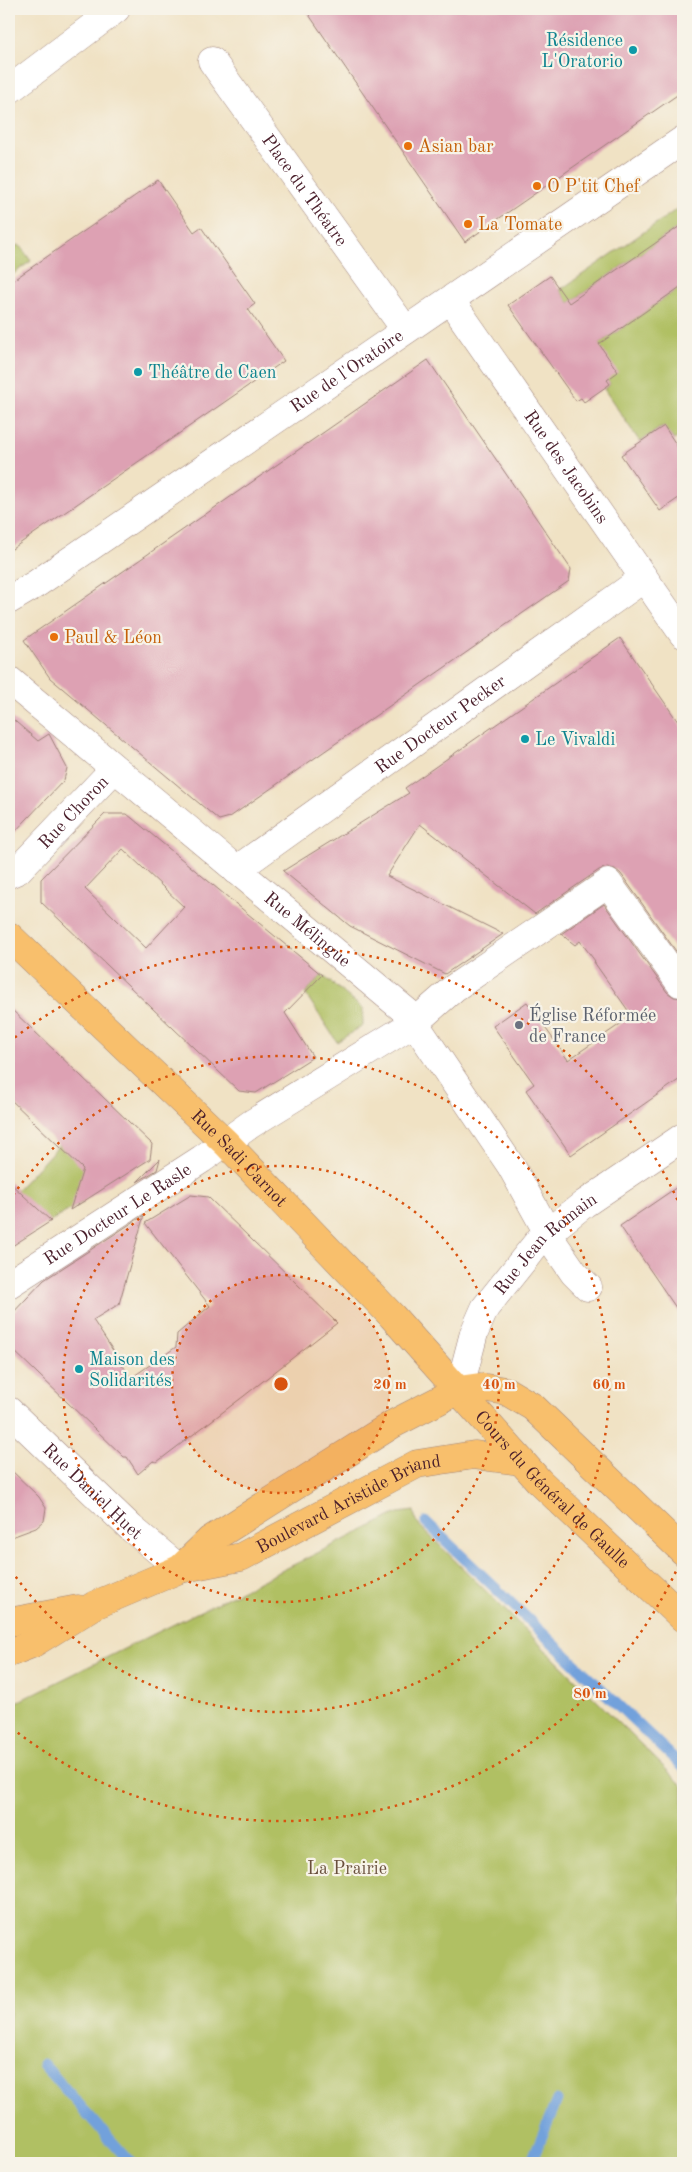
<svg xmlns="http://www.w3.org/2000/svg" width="692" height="2172" font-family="'Old Standard TT',serif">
<rect width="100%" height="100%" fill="#f7f3e8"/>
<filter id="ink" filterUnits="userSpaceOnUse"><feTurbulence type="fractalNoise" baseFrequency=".02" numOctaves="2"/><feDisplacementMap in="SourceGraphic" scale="10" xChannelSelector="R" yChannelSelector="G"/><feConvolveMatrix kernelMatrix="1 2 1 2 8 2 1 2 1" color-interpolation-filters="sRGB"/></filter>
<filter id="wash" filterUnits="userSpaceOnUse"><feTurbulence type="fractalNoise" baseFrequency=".0096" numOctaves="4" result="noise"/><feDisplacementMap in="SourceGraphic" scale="20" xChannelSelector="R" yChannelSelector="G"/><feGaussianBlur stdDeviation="1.12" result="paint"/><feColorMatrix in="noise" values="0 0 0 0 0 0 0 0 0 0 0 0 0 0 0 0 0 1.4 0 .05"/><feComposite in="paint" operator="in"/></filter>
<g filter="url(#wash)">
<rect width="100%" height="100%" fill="#f0e2c4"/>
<!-- green -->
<g fill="#b0c063" stroke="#7d7047">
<path d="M683 205V224L569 303 560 290Z"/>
<path d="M17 245 21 247 31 261 9 277V251Z"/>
<path d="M683 285V434L674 440 663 426 640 442 604 389 610 384 607 380 599 344Z"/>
<path d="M322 975 363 1009V1025L337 1042 305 993Z"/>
<path d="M59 1145 89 1173 77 1187V1191L83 1202 46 1224 13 1194Z"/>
<path d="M414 1511 416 1522 683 1786V2163H9V1706L398 1513Z"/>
</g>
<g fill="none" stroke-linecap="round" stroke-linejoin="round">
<!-- stream -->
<g stroke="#72a1db" stroke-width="11">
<path d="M426 1522 683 1767"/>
<path d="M43 2064 131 2163"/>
<path d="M531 2163 557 2100"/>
</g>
</g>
<g id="blocks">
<!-- building -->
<g fill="#dda1b3" fill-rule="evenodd">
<path d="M305 9H683V91L465 242Z"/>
<path d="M158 180 194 232 201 227 229 267 255 304 248 309 284 361 9 551V283Z"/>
<path d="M683 224V285L599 344 618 372 607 380 610 384 584 402 581 398 576 401 508 305 550 276 569 303Z"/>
<path d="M428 360 571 569 569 581 230 817 219 820 50 678 24 640Z"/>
<path d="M664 426 683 455V495L660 511 621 455Z"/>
<path d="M620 638 683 729V961L621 874 615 869 607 867 599 870 535 914 420 824 387 876 503 934 445 974 350 926 283 871 409 793 405 788Z"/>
<path d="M9 716 38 741 49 734 67 768 64 780 9 838Z"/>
<path d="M105 814H127L322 975 285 1013 313 1057 256 1093 239 1091 41 902V879ZM123 849 184 907 146 948 85 889Z"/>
<path d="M604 904 667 992 674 997 683 998V1077L571 1155 526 1090 534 1084 493 1026 527 1002 568 1060 632 1016 594 962 595 961 580 941 575 945 561 934Z"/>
<path d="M9 1007 152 1144 150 1159 70 1210 83 1169 9 1098Z"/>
<path d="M160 1159 157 1170 137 1182Z"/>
<path d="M9 1182 51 1221 9 1248Z"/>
<path d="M683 1183V1318L620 1226Z"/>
<path d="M191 1195 208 1197 337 1323 244 1396 157 1462 153 1461 138 1474 127 1457H124L9 1346V1317L44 1280 144 1215 119 1304 93 1320 131 1378 176 1347 177 1334 210 1306 145 1223Z"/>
<path d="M9 1468 39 1497 46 1508 44 1521 36 1528 9 1538Z"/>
</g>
</g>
</g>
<g filter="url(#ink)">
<use href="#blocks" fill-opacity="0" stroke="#9d8078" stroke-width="1"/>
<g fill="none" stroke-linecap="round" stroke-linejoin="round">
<!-- minor casing -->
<g stroke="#9d8078" stroke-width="29">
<g id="minor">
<path id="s1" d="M212 61 397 318"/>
<path d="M9 90 116 9"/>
<path id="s2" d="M451 301 683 634"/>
<path id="s3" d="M9 600 36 584 683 140"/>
<path id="s4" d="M9 680 407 1012 511 1166 554 1244 574 1273 588 1287"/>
<path id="s5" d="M236 870 644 578"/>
<path id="s6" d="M9 874 18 870 114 769"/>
<path id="s7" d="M9 1284 202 1159 251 1124 414 1023 454 988 608 883 680 983"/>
<path id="s8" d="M459 1390 474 1333 485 1308 541 1238 584 1204 683 1137"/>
<path id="s9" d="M9 1411 131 1528 180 1569"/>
</g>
</g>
<!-- major casing -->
<g stroke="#9d8078" stroke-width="29">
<g id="major">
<path id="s10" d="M9 936 226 1143 392 1316 539 1481 683 1618"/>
<path d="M180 1569 210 1540 393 1424 459 1390 480 1387 506 1391 533 1407 683 1551"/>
<path d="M9 1622 78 1609"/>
<path id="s11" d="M9 1653 32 1644 95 1605 180 1569 241 1557 417 1464 474 1455 521 1461"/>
</g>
</g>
<!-- minor -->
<use href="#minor" stroke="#fff" stroke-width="28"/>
<!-- major -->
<use href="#major" stroke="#f8bf6c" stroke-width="28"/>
</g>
</g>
<!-- distance rings -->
<circle cx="281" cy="1384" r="109" fill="#d8530f" fill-opacity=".12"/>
<g fill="none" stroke="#d8530f" stroke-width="2.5" stroke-dasharray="2.5 5">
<circle cx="281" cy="1384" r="109"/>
<circle cx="281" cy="1384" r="218"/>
<path d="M9 1201A328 328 0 1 1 9 1567"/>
<path d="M682 1558A437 437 0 0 1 9 1726M9 1042A437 437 0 0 1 682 1210"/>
</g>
<!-- markers -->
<g fill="#0f9aa8" stroke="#f7f3e8" stroke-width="2">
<circle cx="633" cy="50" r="5"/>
<circle cx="138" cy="372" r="5"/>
<circle cx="525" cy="739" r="5"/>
<circle cx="79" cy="1369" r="5"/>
</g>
<g fill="#e8710a" stroke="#f7f3e8" stroke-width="2">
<circle cx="408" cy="146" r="5"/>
<circle cx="537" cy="186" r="5"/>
<circle cx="468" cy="224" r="5"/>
<circle cx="54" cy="637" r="5"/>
</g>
<circle fill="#6b7280" stroke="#f7f3e8" stroke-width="2" cx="519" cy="1025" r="5"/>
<g text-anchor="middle" stroke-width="4.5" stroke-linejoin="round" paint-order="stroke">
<!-- culture labels -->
<g font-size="18" fill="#0d838f" stroke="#f7f3e8" text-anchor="start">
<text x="623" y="46" text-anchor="end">Résidence<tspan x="623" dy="21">L'Oratorio</tspan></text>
<text x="148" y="378">Théâtre de Caen</text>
<text x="535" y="745">Le Vivaldi</text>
<text x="89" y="1365">Maison des<tspan x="89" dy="21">Solidarités</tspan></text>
</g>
<!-- food labels -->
<g font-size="18" fill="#c56008" stroke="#f7f3e8" text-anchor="start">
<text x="418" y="152">Asian bar</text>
<text x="547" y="192">O P'tit Chef</text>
<text x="478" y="230">La Tomate</text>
<text x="64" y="643">Paul &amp; Léon</text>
</g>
<!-- street labels -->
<g font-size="18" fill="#4a1f2b" stroke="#f7f3e8">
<text dy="6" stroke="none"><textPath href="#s1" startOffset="159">Place du Théatre</textPath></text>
<text dy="6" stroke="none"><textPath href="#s3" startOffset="408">Rue de l'Oratoire</textPath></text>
<text dy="6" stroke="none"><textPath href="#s2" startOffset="202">Rue des Jacobins</textPath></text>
<text dy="6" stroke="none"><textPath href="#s5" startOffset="251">Rue Docteur Pecker</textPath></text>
<text dy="6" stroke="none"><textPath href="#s6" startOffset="90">Rue Choron</textPath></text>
<text dy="6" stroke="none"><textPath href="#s4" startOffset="389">Rue Mélingue</textPath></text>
<text dy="6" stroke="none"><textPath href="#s10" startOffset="320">Rue Sadi Carnot</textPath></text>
<text dy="6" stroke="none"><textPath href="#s7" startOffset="129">Rue Docteur Le Rasle</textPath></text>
<text dy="6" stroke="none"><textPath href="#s8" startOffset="175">Rue Jean Romain</textPath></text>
<text dy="6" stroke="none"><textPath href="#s10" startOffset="776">Cours du Général de Gaulle</textPath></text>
<text dy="6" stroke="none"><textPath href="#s9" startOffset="116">Rue Daniel Huet</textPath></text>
<text dy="6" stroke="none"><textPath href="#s11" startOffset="374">Boulevard Aristide Briand</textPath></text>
</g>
<!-- worship labels -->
<g font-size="18" fill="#5b616d" stroke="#f7f3e8" text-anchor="start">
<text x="529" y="1021">Église Réformée<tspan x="529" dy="21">de France</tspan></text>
</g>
<!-- park labels -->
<g font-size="18" fill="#694f3c" stroke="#f7f3e8">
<text x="347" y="1874">La Prairie</text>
</g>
</g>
<circle cx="281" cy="1384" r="8" fill="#d8530f" stroke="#f7f3e8" stroke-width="2.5"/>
<g font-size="15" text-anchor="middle" font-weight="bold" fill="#d8530f" stroke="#f7f3e8" stroke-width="4.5" stroke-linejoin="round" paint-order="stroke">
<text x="390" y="1389">20 m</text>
<text x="499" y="1389">40 m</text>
<text x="609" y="1389">60 m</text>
<text x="590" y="1698">80 m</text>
</g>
<!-- margin -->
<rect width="692" height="2172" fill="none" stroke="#f7f3e8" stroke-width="30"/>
</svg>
